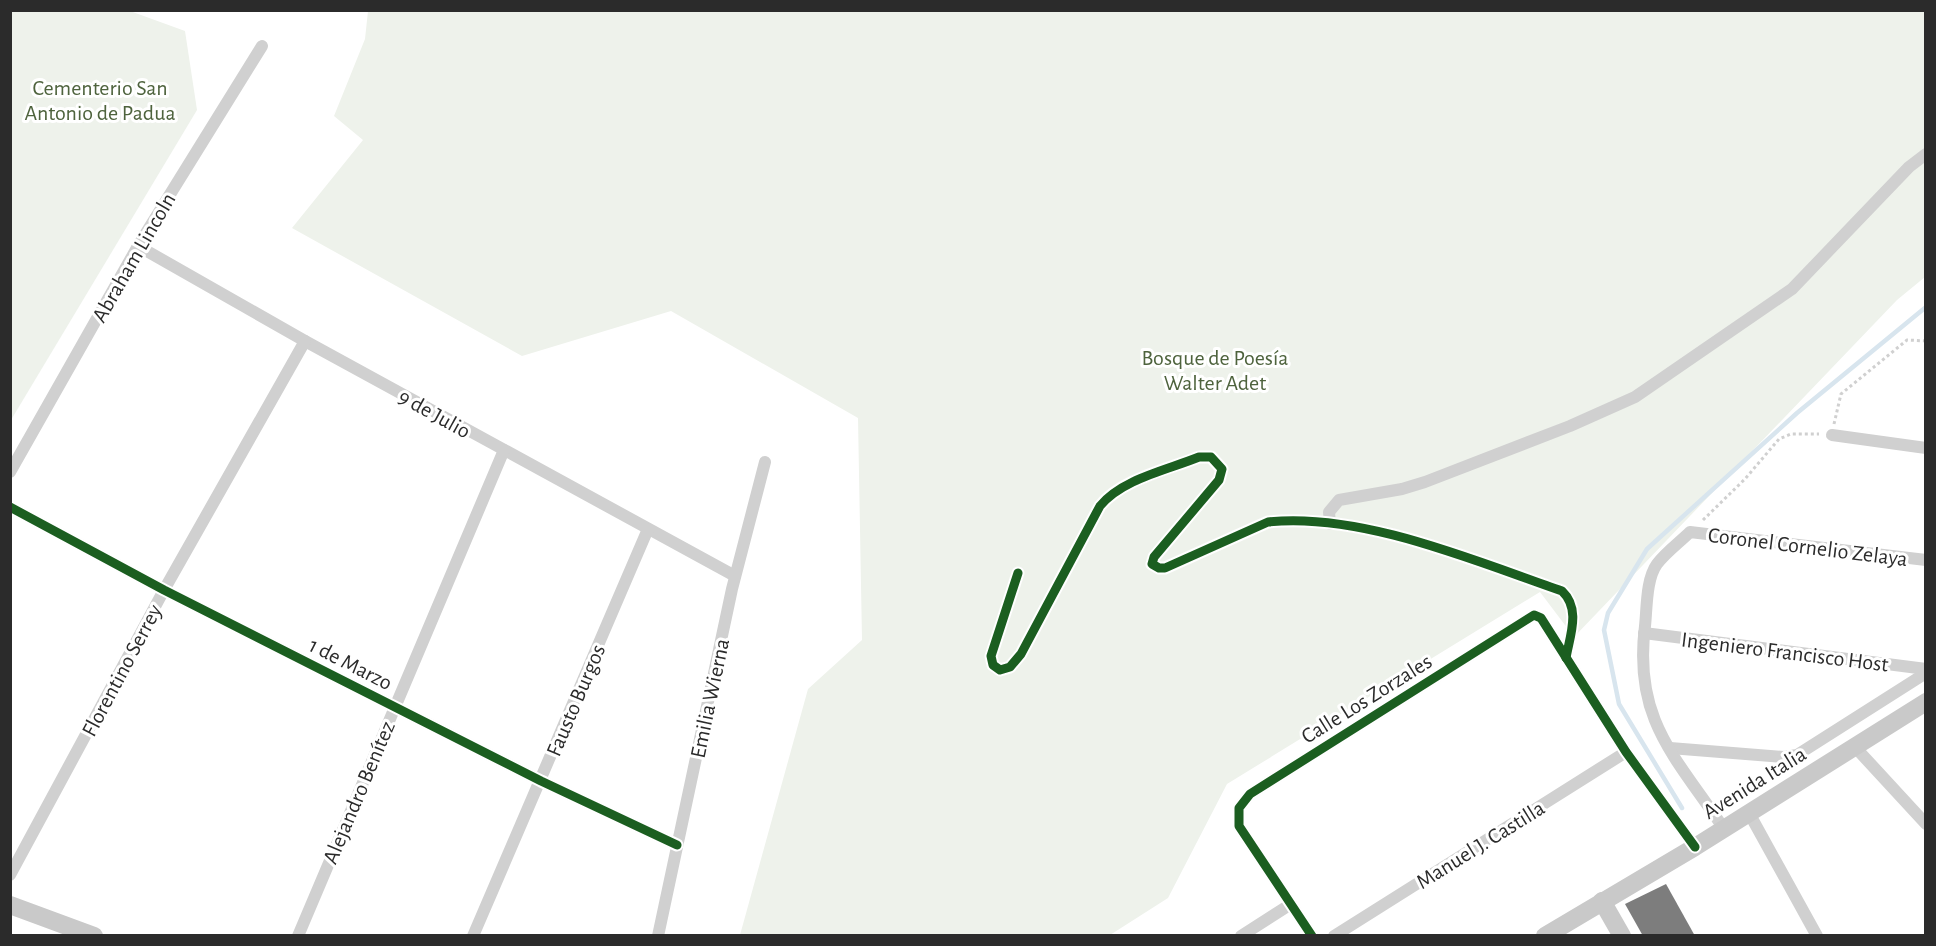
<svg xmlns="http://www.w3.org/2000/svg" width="1936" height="946" font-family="'Alegreya Sans',sans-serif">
<rect width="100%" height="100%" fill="#fff"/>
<!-- green -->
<g fill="#eef2eb">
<path d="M11 10 130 11 185 31 197 110 11 420Z"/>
<path d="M368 11H1925V277L1897 300 1574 637 1540 592 1227 784 1168 898 1110 935H740L808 689 862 640 858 418 671 311 522 356 292 228 363 140 334 116 365 39Z"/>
</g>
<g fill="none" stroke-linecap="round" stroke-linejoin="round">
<!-- stream -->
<path stroke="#d8e5ee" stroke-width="4.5" d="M1682 808 1619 704 1604 630 1608 613 1647 549 1797 413 1926 307"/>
</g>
<!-- building -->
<path fill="#7d7d7d" d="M1666 884 1695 936H1643L1625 904Z"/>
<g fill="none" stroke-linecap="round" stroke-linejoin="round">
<!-- path -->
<g stroke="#d0d0d0" stroke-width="3" stroke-dasharray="3 3" stroke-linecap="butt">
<path d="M1834 424 1841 394 1907 340 1926 341"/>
<path d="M1703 520 1745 479 1779 439 1791 434H1819"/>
</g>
<!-- street -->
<g stroke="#d0d0d0" stroke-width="12">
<path d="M138 246 305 341 735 576"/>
<path d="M1832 435 1926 448"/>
<path d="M10 472 138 246 262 46"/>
<path d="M10 507 164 590 541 781 677 845"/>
<path d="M1330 524 1329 512 1339 500 1402 489 1425 482 1570 426 1635 397 1792 289 1909 167 1926 154"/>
<path d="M1018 573 991 656 993 665 1000 670 1010 667 1021 654 1100 506C1122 479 1167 470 1199 457H1211L1222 469 1219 480 1154 557 1152 564 1159 568H1165L1268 522C1361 512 1475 561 1562 591 1581 609 1570 635 1566 658"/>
<path d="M1644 633 1926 669"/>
<path d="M1855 747 1926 824"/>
<path d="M1670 748 1784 757 1797 755 1926 673"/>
<path d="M1749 813 1817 936"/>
<path d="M1724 829C1676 757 1633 720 1645 626 1647 608 1646 579 1657 564 1666 552 1680 542 1690 532L1926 560"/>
<path d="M10 875 164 590 305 341"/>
<path d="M298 936 504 450"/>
<path d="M473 936 648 529"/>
<path d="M658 936 732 589 765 462"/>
<path d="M1241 936 1291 904"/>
<path d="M1312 936 1239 826V808L1250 794 1534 615 1541 618 1626 752 1695 847"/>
<path d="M1334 936 1626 752"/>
</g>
<!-- secondary -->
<g stroke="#c9c9c9" stroke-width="18">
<path d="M1602 901 1622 936"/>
<path d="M10 905 94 936"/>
<path d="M1545 936 1695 847 1926 702"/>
</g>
<!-- cycleway casing -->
<g stroke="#fff" stroke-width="13">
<g id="cycleway">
<path d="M10 507 164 590 541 781 677 845"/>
<path d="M1018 573 991 656 993 665 1000 670 1010 667 1021 654 1100 506C1122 479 1167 470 1199 457H1211L1222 469 1219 480 1154 557 1152 564 1159 568H1165L1268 522C1361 512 1475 561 1562 591 1581 609 1570 635 1566 658"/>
<path d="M1312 936 1239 826V808L1250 794 1534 615 1541 618 1626 752 1695 847"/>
</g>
</g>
<!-- cycleway -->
<use href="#cycleway" stroke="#1b5e20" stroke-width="9"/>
</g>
<g text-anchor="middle" stroke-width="6" stroke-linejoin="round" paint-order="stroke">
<!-- park labels -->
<g font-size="22" fill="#4e633d" stroke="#fff">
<text x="100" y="95">Cementerio San<tspan x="100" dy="25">Antonio de Padua</tspan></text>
<text x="1215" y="365">Bosque de Poesía<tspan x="1215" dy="25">Walter Adet</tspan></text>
</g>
<!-- street labels -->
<g font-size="22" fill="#2b2b2b" stroke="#fff">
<text transform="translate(133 257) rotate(-60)" y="8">Abraham Lincoln</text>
<text transform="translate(435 413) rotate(29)" y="8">9 de Julio</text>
<text transform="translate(1808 546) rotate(7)" y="8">Coronel Cornelio Zelaya</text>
<text transform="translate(1785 651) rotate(7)" y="8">Ingeniero Francisco Host</text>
<text transform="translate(351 663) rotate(27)" y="8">1 de Marzo</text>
<text transform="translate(121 670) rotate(-62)" y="8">Florentino Serrey</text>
<text transform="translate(709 698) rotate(-78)" y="8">Emilia Wierna</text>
<text transform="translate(1366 698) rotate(-32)" y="8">Calle Los Zorzales</text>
<text transform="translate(575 700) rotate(-67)" y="8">Fausto Burgos</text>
<text transform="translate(1754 782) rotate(-32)" y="8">Avenida Italia</text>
<text transform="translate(358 792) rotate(-67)" y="8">Alejandro Benítez</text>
<text transform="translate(1480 844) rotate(-32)" y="8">Manuel J. Castilla</text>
</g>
</g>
<!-- border -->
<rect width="1936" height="946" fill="none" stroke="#2b2b2b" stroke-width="24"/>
</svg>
